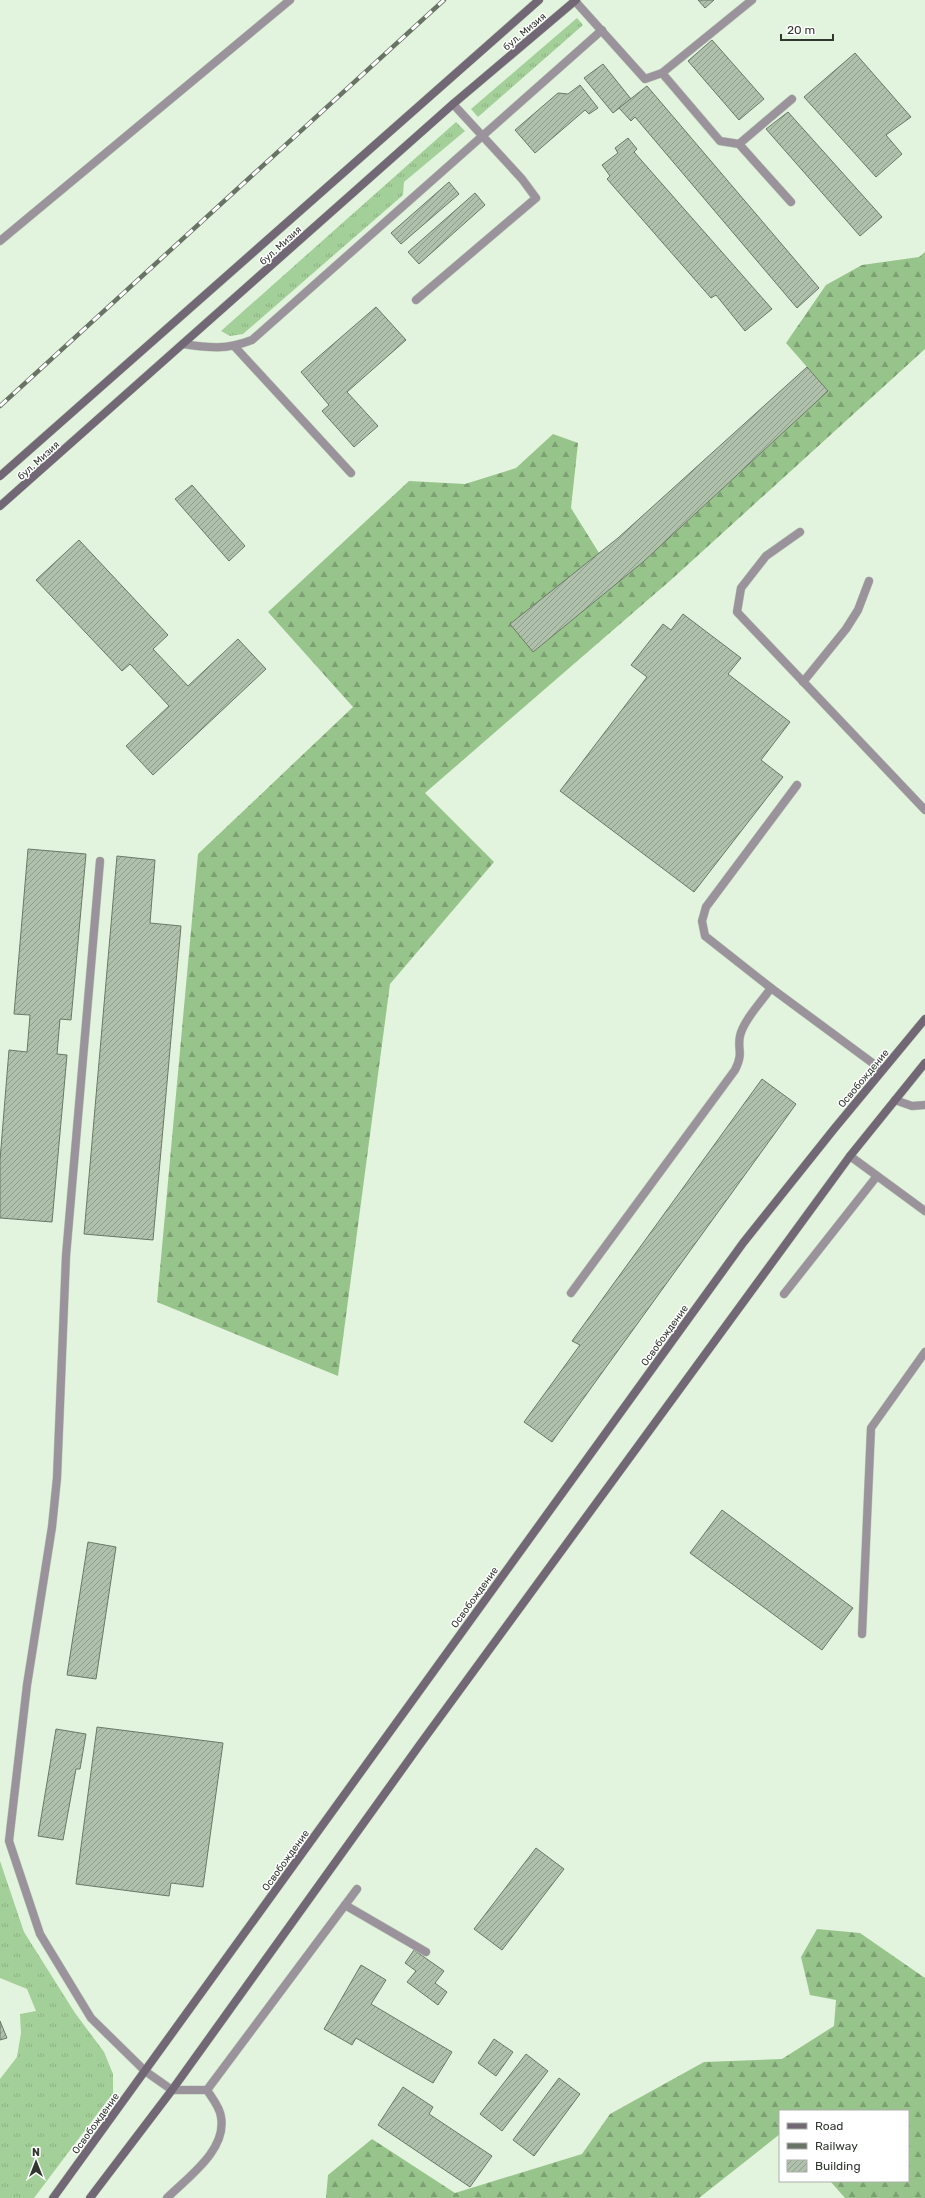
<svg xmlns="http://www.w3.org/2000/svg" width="925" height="2198" font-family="Rubik,sans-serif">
<defs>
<pattern id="grass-tufts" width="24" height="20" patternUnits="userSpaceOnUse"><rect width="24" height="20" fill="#a3cf98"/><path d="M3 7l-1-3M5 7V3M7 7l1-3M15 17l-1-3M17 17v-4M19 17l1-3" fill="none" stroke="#8db283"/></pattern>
<pattern id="forest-firs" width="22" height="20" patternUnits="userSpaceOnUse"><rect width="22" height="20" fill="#97c48b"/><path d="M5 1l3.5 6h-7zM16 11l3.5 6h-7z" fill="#7ca072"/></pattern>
<pattern id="building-hatch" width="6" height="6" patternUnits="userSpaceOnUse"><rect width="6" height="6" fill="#afc0ab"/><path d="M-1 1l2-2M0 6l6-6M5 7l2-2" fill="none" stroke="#8f9d8c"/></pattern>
</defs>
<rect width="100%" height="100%" fill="#e2f4dd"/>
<!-- grass -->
<g fill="url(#grass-tufts)">
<path d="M577 18 583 25 478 117 471 109Z"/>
<path d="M456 122 465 131 404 182 403 195 243 334 230 336 221 331Z"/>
<path d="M0 1861 24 1932 75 2013 104 2052 113 2074V2093L34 2198H0V2079L17 2057 21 2033 20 2014 36 2011 27 1989 0 1978Z"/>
</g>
<!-- forest -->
<g fill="url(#forest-firs)">
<path d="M925 252V349L672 579 425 793 494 862 390 984 338 1376 157 1302 198 854 353 707 268 612 409 481 465 484 516 468 553 434 578 443 571 508 599 553 510 624 533 652 643 562 828 391 786 343 826 285 862 265 919 257Z"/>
<path d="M817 1929 860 1933 925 1978V2198H845L830 2181H908V2111H780V2134L699 2198H326L328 2175 372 2139 455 2193 582 2154 610 2114 704 2062 782 2059 834 2026 836 2000 810 1995 801 1957Z"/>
</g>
<!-- building -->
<g fill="url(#building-hatch)" stroke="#6a7966">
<path d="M698 0H714L705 8Z"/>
<path d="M712 40 764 99 739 120 688 61Z"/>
<path d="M855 53 911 117 886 135 902 154 876 177 804 97Z"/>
<path d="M603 64 631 99 613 113 584 78Z"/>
<path d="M580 85 598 108 589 114 585 110 535 153 515 130 558 93 568 94Z"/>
<path d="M647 86 819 288 797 308 635 117 631 121 619 108Z"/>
<path d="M788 112 882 217 860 236 766 129Z"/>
<path d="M628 138 637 149 634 152 772 309 745 331 716 295 711 298 607 179 610 176 602 165 618 153 615 148Z"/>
<path d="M449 182 459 194 401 244 391 233Z"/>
<path d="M475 193 485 205 419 264 408 252Z"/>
<path d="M376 307 406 340 347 392 378 426 354 447 322 411 329 405 301 372Z"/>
<path d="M807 367 828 391 643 562 533 652 510 624 618 538Z"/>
<path d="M192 485 245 546 229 561 175 499Z"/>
<path d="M79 540 168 635 153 649 188 686 238 639 266 669 153 775 126 746 169 706 130 664 122 671 36 580Z"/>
<path d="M683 614 741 658 728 674 790 722 761 760 783 777 694 892 560 791 647 677 631 665 663 624 671 630Z"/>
<path d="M28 849 86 854 71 1020 60 1019 57 1054 67 1055 52 1222 0 1218V1160L9 1050 27 1052 30 1015 14 1014Z"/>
<path d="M117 856 155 860 150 923 181 926 153 1240 84 1234Z"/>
<path d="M762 1079 796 1104 552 1442 524 1422 580 1345 572 1341Z"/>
<path d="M722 1510 853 1608 822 1650 690 1553Z"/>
<path d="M88 1542 116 1547 96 1679 67 1675Z"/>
<path d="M97 1727 223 1743 203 1887 171 1883 169 1896 76 1884Z"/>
<path d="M56 1729 86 1734 80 1769H76L63 1840 38 1836Z"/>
<path d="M536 1848 564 1869 502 1950 474 1929Z"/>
<path d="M414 1950 444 1971 435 1983 447 1992 438 2005 407 1982 416 1971 405 1963Z"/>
<path d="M361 1965 386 1980 371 2004 452 2052 433 2083 356 2038 352 2045 324 2029Z"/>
<path d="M0 2021 7 2038 0 2040Z"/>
<path d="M494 2039 513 2052 496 2076 478 2063Z"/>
<path d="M526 2054 548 2071 502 2131 480 2114Z"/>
<path d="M559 2078 580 2094 534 2156 513 2140Z"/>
<path d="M403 2087 433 2107 429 2114 492 2156 470 2187 378 2125Z"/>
</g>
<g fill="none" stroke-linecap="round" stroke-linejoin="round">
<!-- lane casing -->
<g stroke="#beceba" stroke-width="9">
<g id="lane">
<path d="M662 73 752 0"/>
<path d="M739 144 792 99"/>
<path d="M235 347 351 473"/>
<path d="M800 532 766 556 741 588 737 612 925 810"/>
<path d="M803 682 846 629 858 610 869 581"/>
<path d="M797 785 706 907 702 921 705 936 771 988 882 1070"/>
<path d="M100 861 66 1256 57 1478 52 1527 27 1685 9 1841 40 1934 91 2018 145 2071 172 2090H207L357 1889"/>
<path d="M895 1100 912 1106 925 1105"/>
<path d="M850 1156 925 1211"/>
<path d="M571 1293 735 1070C744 1052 737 1050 740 1036 743 1021 762 1001 771 988"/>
<path d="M784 1294 877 1176"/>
<path d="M862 1634 871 1428 925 1352"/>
<path d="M345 1905 426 1952"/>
</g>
</g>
<!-- street casing -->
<g stroke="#beceba" stroke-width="9">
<g id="street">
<path d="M575 1 645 79 662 73 720 141 739 144 791 202"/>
<path d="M0 241 290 0"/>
<path d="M416 300 536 198 522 179 453 104"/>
<path d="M183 344C210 348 226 350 252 340L602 30"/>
<path d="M167 2198C188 2177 227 2150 221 2117 220 2107 212 2098 207 2090"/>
</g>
</g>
<!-- secondary casing -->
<g stroke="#beceba" stroke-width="9">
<g id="secondary">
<path d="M0 476 539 0"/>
<path d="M0 506 453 104 576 0"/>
<path d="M53 2198 743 1243 834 1129 925 1019"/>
<path d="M90 2198 172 2090 421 1743 850 1156 925 1063"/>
</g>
</g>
<!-- lane -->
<use href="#lane" stroke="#9a939c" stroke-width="8"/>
<!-- street -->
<use href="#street" stroke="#9a939c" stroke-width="8"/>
<!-- secondary -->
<use href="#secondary" stroke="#726875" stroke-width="8"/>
<!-- rail casing -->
<g stroke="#697467" stroke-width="4.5">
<path id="rail" d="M0 406 444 0"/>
</g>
<!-- rail -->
<use href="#rail" stroke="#fff" stroke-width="3" stroke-dasharray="9" stroke-linecap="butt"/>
</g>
<g text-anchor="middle" stroke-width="3" stroke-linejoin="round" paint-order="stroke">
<!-- street labels -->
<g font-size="10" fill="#30372f" stroke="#fff">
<text transform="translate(524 31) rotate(-40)" y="4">бул. Мизия</text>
<text transform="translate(280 245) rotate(-42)" y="4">бул. Мизия</text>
<text transform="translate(38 460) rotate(-42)" y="4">бул. Мизия</text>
<text transform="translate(863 1078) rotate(-50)" y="4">Освобождение</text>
<text transform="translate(664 1335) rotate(-54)" y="4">Освобождение</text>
<text transform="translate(474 1597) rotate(-54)" y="4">Освобождение</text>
<text transform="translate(285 1860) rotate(-54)" y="4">Освобождение</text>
<text transform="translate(95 2123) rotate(-54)" y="4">Освобождение</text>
</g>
</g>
<!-- legend -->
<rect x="779" y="2110" width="130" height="72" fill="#ffffff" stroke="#acafac"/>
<rect x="787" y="2123" width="20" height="6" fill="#726875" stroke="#acafac"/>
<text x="815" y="2130" font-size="12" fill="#30372f">Road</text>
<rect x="787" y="2143" width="20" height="6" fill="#697467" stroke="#acafac"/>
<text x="815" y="2150" font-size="12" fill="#30372f">Railway</text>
<rect x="787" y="2160" width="20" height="12" fill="url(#building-hatch)" stroke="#acafac"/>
<text x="815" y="2170" font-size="12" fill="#30372f">Building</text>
<!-- north arrow -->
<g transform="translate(36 2162)" stroke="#ffffff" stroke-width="3" paint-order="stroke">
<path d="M0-3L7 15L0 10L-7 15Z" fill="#30372f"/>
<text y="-6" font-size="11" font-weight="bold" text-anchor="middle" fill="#30372f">N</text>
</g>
<!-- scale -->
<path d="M781 34v6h52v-6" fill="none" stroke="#30372f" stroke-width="2"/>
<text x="787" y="34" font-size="12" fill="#30372f" stroke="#ffffff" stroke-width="3" paint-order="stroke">20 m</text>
</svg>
